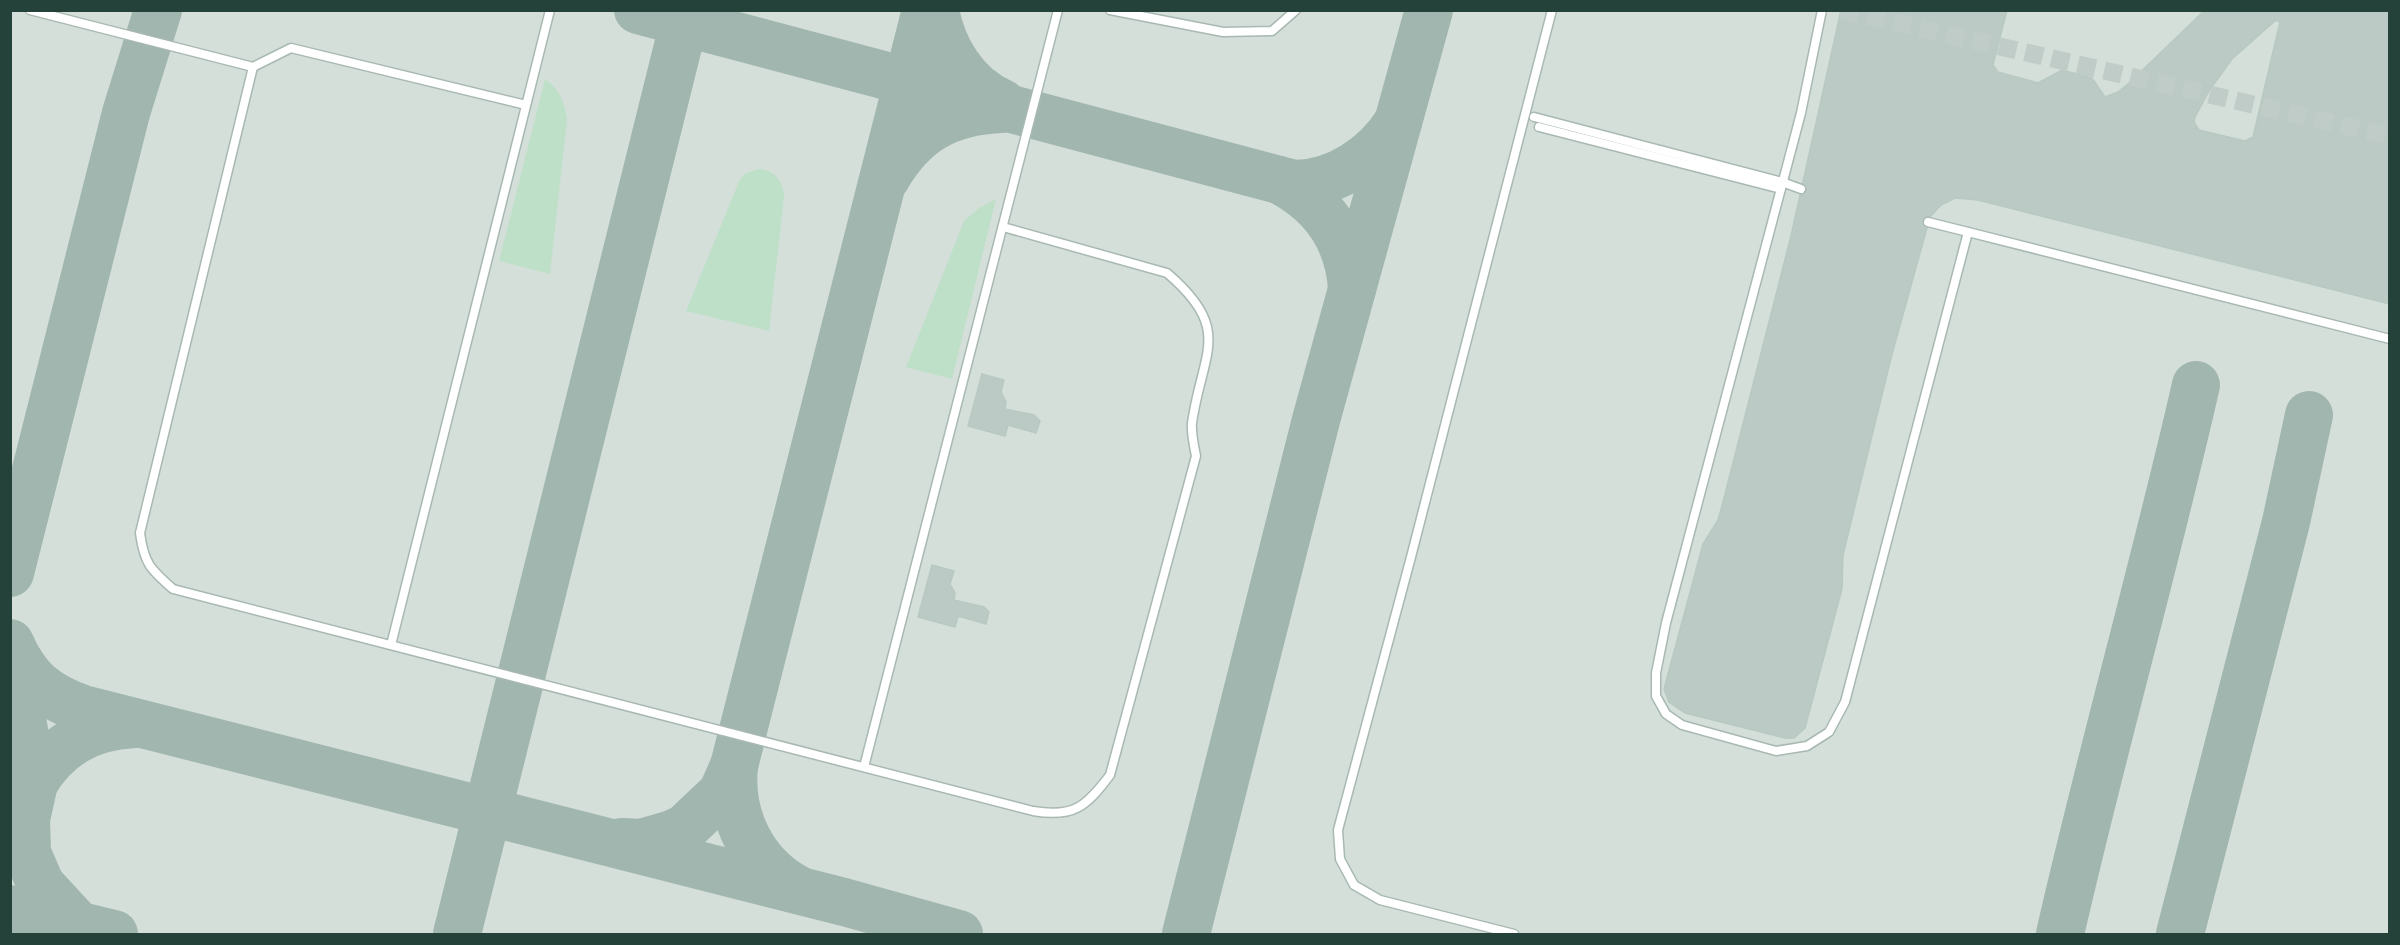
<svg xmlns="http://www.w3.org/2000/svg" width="2400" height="945" font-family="Lato,sans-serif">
<rect width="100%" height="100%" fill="#e6efeb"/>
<!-- built -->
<rect fill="#d4dfda" x="11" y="11" width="2378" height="923"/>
<!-- green -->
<g fill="#bfe0c8">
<path d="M545 79C559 88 565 103 567 120L550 274 499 261Z"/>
<path d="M759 169C775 170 783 182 784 197L769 331 686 311 740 179 746 173Z"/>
<path d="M996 199 952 379 906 367 964 221 979 208Z"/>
</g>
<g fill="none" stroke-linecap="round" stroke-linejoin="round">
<!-- taxiway -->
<g stroke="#a2b6b0" stroke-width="48">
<path d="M638 10 1294 184C1336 184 1376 157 1398 122"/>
<path d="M935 10C942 49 965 87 1002 103"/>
<path d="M886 178C913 131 948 111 1002 109"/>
<path d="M1279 180C1324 203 1349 239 1352 289"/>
<path d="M10 573 126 113 158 10"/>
<path d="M10 643C26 680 46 696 83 709L844 902 959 934"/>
<path d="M10 656 34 783 26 819 27 853 41 885 78 925"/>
<path d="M34 783C57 744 91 726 135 724"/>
<path d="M622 842 641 843 672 834 685 828 722 793 734 766"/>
<path d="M797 889C752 865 729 816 734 766L926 10"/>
<path d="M10 909 114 934"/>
<path d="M457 934 687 10"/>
<path d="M1186 934 1316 420 1429 10"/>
<path d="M2060 934C2102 750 2154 569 2196 385"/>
<path d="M2180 934 2286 522 2309 415"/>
</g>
</g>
<!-- building -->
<g fill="#bbcac4" stroke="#b8c9c2" stroke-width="1.5" fill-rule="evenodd">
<path d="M1841 10H2007L1993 65 1998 72 2038 83 2062 70 2092 78 2105 97 2118 92 2129 83 2205 10H2390V304L1978 200 1955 198 1941 205 1930 217 1891 358 1843 555 1842 589 1805 728 1794 738H1785L1685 713 1669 702 1664 689 1703 544 1718 520 1723 502 1791 236ZM2276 20 2280 22 2253 137 2245 141 2199 130 2194 122 2195 117 2209 91 2232 59Z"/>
<path d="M982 374 1004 380 1001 392 1006 402 1005 409 1034 415 1040 421 1036 433 1008 425 1005 436 968 426Z"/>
<path d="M932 565 954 571 950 584 955 593 954 600 984 607 989 612 986 624 958 616 955 627 918 617Z"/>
</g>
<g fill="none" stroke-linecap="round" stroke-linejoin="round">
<!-- primary-tunnel -->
<path stroke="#bfccc8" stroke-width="18" stroke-dasharray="18 9" stroke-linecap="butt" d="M1841 10 2390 136"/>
<!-- service casing -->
<g stroke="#a8b8b2" stroke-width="11">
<g id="service">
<path d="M30 10 253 67 291 48 526 105"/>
<path d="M1110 10 1223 32 1272 31 1296 10"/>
<path d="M1822 10 1801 113 1666 623 1656 673V696L1666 714 1682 725 1776 751 1807 746 1829 732 1845 702 1968 232 2390 339"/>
<path d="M253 67 140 533C144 563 150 569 173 589L1033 811C1073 818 1086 807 1110 775L1196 456C1194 446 1191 433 1192 423 1202 352 1234 330 1167 273L1003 227"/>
<path d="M1534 117 1782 182 1801 189"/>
<path d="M1539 127 1781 189"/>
<path d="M1928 222 1968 232"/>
<path d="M391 645 550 10"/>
<path d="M864 767 1058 10"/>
<path d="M1514 934 1380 900 1354 885 1340 859 1338 830 1411 557 1552 10"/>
</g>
</g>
<!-- service -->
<use href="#service" stroke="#fff" stroke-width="8"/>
</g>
<!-- border -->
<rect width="2400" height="945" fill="none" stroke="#24423a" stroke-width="24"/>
</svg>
